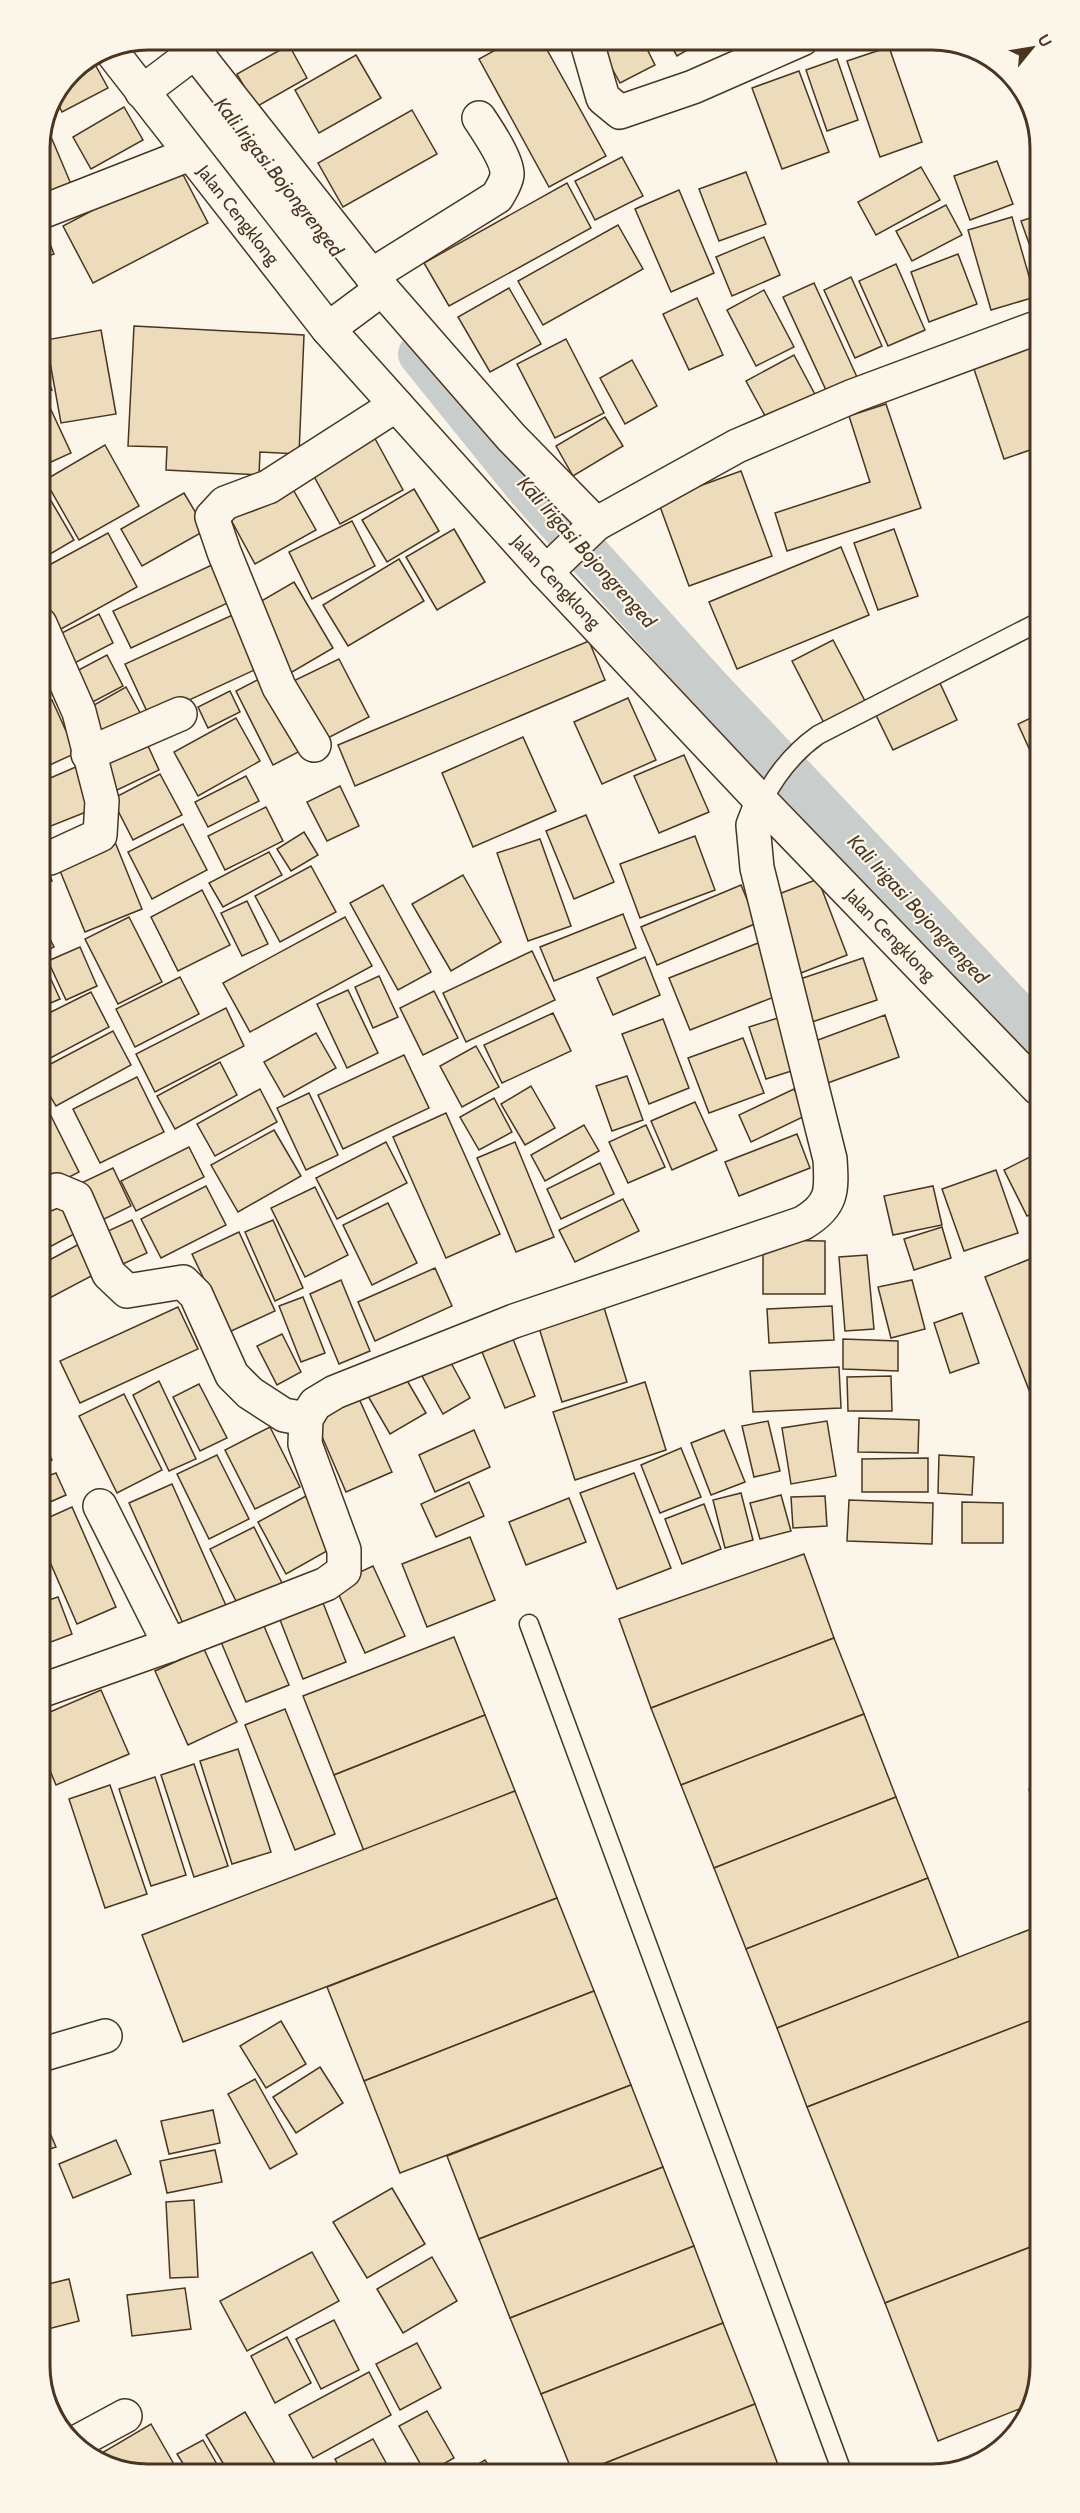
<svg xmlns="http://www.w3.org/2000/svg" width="1080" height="2513" font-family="Cabin,sans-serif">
<rect width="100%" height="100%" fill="#fbf6e9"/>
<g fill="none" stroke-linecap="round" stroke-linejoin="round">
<!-- canal -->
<path stroke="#c9cecd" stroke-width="44" d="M420 354 529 489 709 688 1038 1036"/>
</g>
<!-- building -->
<g fill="#ecdcbc" stroke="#4a3520" stroke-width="1.5">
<path d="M222 39H251L227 50Z"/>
<path d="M515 39H541L606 156 549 187 479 59Z"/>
<path d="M596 39H642L655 65 620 83Z"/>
<path d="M667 39H706L677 56Z"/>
<path d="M289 45 307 78 256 107 237 74Z"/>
<path d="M889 47 922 142 880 157 847 61Z"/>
<path d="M356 55 381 98 319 133 295 90Z"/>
<path d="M91 57 108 88 62 112 57 102 71 71Z"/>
<path d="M837 59 858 120 827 131 806 70Z"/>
<path d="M799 71 829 152 782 169 752 88Z"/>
<path d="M1027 101 1035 113V135L1022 102Z"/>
<path d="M124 107 143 140 91 169 73 137Z"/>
<path d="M412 110 437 154 343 207 318 163Z"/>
<path d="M46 125 71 184 39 198V141Z"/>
<path d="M622 157 643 196 595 220 575 181Z"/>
<path d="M997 161 1013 204 970 220 954 176Z"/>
<path d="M178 165 208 223 93 283 63 226Z"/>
<path d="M921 167 940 200 876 235 858 202Z"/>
<path d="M746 172 766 224 719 241 699 189Z"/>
<path d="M567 183 591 228 449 306 424 263Z"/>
<path d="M679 190 714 273 671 292 635 209Z"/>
<path d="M946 205 962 235 912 261 896 231Z"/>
<path d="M39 216 54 254 40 259Z"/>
<path d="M1036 216V263L1021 221Z"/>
<path d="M1012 217 1035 297 991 310 968 230Z"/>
<path d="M618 225 643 269 543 325 518 281Z"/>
<path d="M764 237 780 275 732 296 716 257Z"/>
<path d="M958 254 977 304 929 322 911 272Z"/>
<path d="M896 264 925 330 888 346 859 281Z"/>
<path d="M851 277 882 346 855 358 824 290Z"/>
<path d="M814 283 862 388 831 401 783 297Z"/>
<path d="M509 288 541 344 490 372 458 317Z"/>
<path d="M764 290 794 347 756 366 727 310Z"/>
<path d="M697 298 723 355 689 370 663 314Z"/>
<path d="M134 326 304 335 299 454 260 452 259 475 166 470 167 447 128 446Z"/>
<path d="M101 330 116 414 61 423 46 340Z"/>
<path d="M566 339 604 413 555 438 517 364Z"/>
<path d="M1036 346V448L1004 459 973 366Z"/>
<path d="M794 355 818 400 770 425 746 381Z"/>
<path d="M40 360 52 390 40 395Z"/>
<path d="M632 360 657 406 625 424 600 378Z"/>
<path d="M46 399 71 453 40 467V402Z"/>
<path d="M886 404 921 508 787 551 775 513 870 482 849 416Z"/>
<path d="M605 417 623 446 573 476 556 446Z"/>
<path d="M373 435 403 490 340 524 310 469Z"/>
<path d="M105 445 139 506 79 540 45 480Z"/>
<path d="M741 471 772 556 689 586 658 501Z"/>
<path d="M40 482 74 540 40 560Z"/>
<path d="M290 484 316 530 255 564 230 518Z"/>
<path d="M414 489 439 531 387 562 362 520Z"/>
<path d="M184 493 206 530 142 566 121 529Z"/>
<path d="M352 521 375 566 312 599 289 552Z"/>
<path d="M454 529 485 582 437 610 406 557Z"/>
<path d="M894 529 918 596 878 610 854 543Z"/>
<path d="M108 533 137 587 52 634 40 612V570Z"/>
<path d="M841 547 869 615 737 669 709 602Z"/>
<path d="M399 559 424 601 348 646 323 605Z"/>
<path d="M214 564 232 601 131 648 113 611Z"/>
<path d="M294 582 333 648 287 675 248 609Z"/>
<path d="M237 613 261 667 150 718 125 664Z"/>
<path d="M99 614 113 643 67 667 52 638Z"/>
<path d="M833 640 865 701 824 723 792 661Z"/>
<path d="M589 641 605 680 355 786 338 745Z"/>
<path d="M107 655 123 686 87 705 71 674Z"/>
<path d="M339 659 369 717 314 745 285 685Z"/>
<path d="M40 663 53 692 41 698Z"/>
<path d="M271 673 308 747 273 765 236 691Z"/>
<path d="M939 681 957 720 893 750 874 711Z"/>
<path d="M126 687 144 720 104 742 87 709Z"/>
<path d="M230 691 240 712 208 728 198 707Z"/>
<path d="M628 698 656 760 602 784 574 722Z"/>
<path d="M52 700 76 753 41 769V705Z"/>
<path d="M1037 715V766L1018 724Z"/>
<path d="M236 718 260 761 198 796 174 752Z"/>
<path d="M143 735 159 770 115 791 98 756Z"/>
<path d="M523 737 556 811 473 847 442 773Z"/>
<path d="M684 755 709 812 659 833 634 776Z"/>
<path d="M78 766 96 808 41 830V782Z"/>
<path d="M160 774 182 815 133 840 112 799Z"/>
<path d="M246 776 259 801 208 827 195 802Z"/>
<path d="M340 786 359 826 327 841 307 802Z"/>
<path d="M266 807 283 841 225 870 208 836Z"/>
<path d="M586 815 614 882 574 899 546 831Z"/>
<path d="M183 824 207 870 152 899 128 852Z"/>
<path d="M304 832 318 855 291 871 277 849Z"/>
<path d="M695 836 715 890 640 918 620 864Z"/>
<path d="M113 837 142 909 85 932 56 861Z"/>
<path d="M540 839 571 926 528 941 497 853Z"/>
<path d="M41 847 52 881 41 884Z"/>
<path d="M269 852 282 875 223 907 209 883Z"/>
<path d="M311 866 336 912 280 942 255 896Z"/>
<path d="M463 875 501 942 451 971 412 904Z"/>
<path d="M818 879 847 955 801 973 771 897Z"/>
<path d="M383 885 431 972 398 990 350 903Z"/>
<path d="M741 885 757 923 657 965 641 927Z"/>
<path d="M202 890 230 945 178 971 151 917Z"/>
<path d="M247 901 268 944 242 956 221 913Z"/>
<path d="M623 914 636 948 554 981 540 947Z"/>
<path d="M129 917 162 982 118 1004 85 939Z"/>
<path d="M345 917 372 966 250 1032 223 983Z"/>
<path d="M41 921 54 947 41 953Z"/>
<path d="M758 943 779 995 690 1030 669 978Z"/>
<path d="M80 947 97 986 66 1000 48 961Z"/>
<path d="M532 951 555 1000 466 1042 443 993Z"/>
<path d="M645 957 660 995 613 1015 597 978Z"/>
<path d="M863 958 877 1000 812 1022 797 980Z"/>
<path d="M43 962 60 999 41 1007V963Z"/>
<path d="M379 976 398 1017 373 1028 355 987Z"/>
<path d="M180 977 199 1014 135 1047 116 1009Z"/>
<path d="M348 990 378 1053 347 1068 317 1004Z"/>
<path d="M434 991 458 1038 423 1055 400 1008Z"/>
<path d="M91 992 109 1027 41 1063V1017Z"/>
<path d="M226 1008 244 1046 155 1092 136 1054Z"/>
<path d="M553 1013 571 1051 502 1083 484 1045Z"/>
<path d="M885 1015 899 1057 825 1084 810 1043Z"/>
<path d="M781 1017 798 1069 766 1079 749 1027Z"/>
<path d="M663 1019 689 1088 649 1104 622 1034Z"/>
<path d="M113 1031 131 1065 56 1106 41 1080V1069Z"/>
<path d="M316 1033 336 1068 284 1097 264 1062Z"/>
<path d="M743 1038 764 1093 709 1113 688 1058Z"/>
<path d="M476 1046 499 1087 462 1107 440 1066Z"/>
<path d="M404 1055 429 1108 343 1149 318 1095Z"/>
<path d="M220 1062 237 1095 175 1129 157 1096Z"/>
<path d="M627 1076 643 1120 612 1131 596 1086Z"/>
<path d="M137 1077 164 1132 100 1163 73 1109Z"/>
<path d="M531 1086 555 1128 525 1145 501 1104Z"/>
<path d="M260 1089 277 1122 215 1156 197 1124Z"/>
<path d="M794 1089 807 1115 751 1142 739 1115Z"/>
<path d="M309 1093 338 1155 306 1170 277 1108Z"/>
<path d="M494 1098 512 1132 479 1150 460 1117Z"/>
<path d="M44 1102 79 1172 52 1186 42 1165V1103Z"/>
<path d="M695 1102 717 1150 672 1170 651 1121Z"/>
<path d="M446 1113 500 1234 446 1258 393 1137Z"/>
<path d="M584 1125 599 1151 545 1181 531 1155Z"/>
<path d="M646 1125 665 1167 628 1183 609 1142Z"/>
<path d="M274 1130 301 1176 238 1212 211 1165Z"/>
<path d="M797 1134 810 1168 739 1196 725 1162Z"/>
<path d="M386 1142 407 1183 337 1219 316 1178Z"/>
<path d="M515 1142 554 1237 516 1252 477 1158Z"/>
<path d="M189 1147 204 1177 136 1211 121 1181Z"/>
<path d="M1038 1153V1211L1027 1216 1004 1170Z"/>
<path d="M600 1163 614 1194 561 1219 547 1189Z"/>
<path d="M113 1168 131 1206 96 1223 77 1185Z"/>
<path d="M996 1170 1018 1233 964 1251 942 1189Z"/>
<path d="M206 1186 226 1225 161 1258 141 1219Z"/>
<path d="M933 1186 942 1225 893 1235 884 1196Z"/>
<path d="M315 1187 348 1255 305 1277 271 1208Z"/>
<path d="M57 1199 76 1233 42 1251V1207Z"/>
<path d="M623 1199 639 1231 575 1262 559 1230Z"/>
<path d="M388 1203 417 1263 372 1285 343 1225Z"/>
<path d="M132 1220 147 1253 112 1269 97 1236Z"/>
<path d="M273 1220 303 1288 275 1301 245 1232Z"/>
<path d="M942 1227 951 1258 914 1270 904 1239Z"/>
<path d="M239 1232 275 1311 229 1332 192 1254Z"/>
<path d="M1038 1232V1250L1030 1236Z"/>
<path d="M763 1240 825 1241V1294H763Z"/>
<path d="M83 1242 99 1272 42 1302V1264Z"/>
<path d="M867 1255 874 1329 845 1331 839 1257Z"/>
<path d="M1030 1259 1038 1280 1039 1407 1036 1408 985 1277Z"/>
<path d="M435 1268 452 1306 375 1341 358 1302Z"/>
<path d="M341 1280 370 1351 339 1364 310 1294Z"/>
<path d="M912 1280 925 1329 891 1338 878 1287Z"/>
<path d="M303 1297 325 1353 301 1362 279 1306Z"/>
<path d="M601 1298 627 1382 562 1402 536 1318Z"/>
<path d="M832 1306 834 1340 769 1343 767 1309Z"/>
<path d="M178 1307 198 1349 80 1403 60 1361Z"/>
<path d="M962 1313 979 1363 950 1373 934 1323Z"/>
<path d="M282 1334 301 1372 277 1385 257 1346Z"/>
<path d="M513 1339 535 1396 505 1408 482 1352Z"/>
<path d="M843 1339 898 1341V1371L843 1369Z"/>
<path d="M450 1361 470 1398 443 1414 422 1376Z"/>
<path d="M839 1367 841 1408 753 1412 750 1371Z"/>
<path d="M401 1370 426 1413 390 1434 365 1391Z"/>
<path d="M891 1376 892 1411H848L847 1377Z"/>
<path d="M159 1381 196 1459 169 1471 133 1395Z"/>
<path d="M645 1382 666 1450 575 1480 553 1412Z"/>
<path d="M199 1384 227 1438 200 1451 173 1397Z"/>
<path d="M356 1392 392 1472 346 1492 311 1411Z"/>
<path d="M124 1394 162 1470 117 1493 79 1416Z"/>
<path d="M859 1418 919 1420 918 1453 858 1452Z"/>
<path d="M768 1421 780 1471 754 1477 742 1426Z"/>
<path d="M827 1421 836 1476 791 1484 782 1428Z"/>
<path d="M270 1427 300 1487 255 1509 225 1450Z"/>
<path d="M474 1430 490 1467 435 1492 419 1455Z"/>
<path d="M724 1430 745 1482 711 1495 691 1443Z"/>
<path d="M42 1439 52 1460 42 1464Z"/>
<path d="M681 1448 701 1497 660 1513 641 1465Z"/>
<path d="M217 1455 249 1519 209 1539 177 1474Z"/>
<path d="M939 1455 974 1457 972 1495 938 1493Z"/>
<path d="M928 1458V1492H862V1459Z"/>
<path d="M56 1473 66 1495 43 1505 42 1478Z"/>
<path d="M634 1473 671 1568 617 1589 580 1493Z"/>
<path d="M469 1482 484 1516 436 1537 421 1504Z"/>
<path d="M172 1484 228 1610 185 1628 129 1503Z"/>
<path d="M741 1493 753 1540 725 1548 713 1500Z"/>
<path d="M781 1495 791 1531 760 1539 750 1503Z"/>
<path d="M306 1496 334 1547 286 1574 258 1522Z"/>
<path d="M825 1496 827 1526 793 1528 791 1497Z"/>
<path d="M569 1498 586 1542 526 1565 509 1522Z"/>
<path d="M849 1500 933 1503 932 1544 847 1541Z"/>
<path d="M962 1502 1003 1503V1543H962Z"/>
<path d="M704 1504 721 1549 682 1564 665 1519Z"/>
<path d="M72 1507 116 1607 77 1624 43 1546V1520Z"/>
<path d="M254 1527 282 1583 238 1605 210 1549Z"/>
<path d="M470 1537 495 1600 427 1627 402 1564Z"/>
<path d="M804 1554 834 1638 651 1708 619 1619Z"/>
<path d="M373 1566 405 1636 365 1653 334 1584Z"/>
<path d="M318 1590 346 1662 303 1679 275 1607Z"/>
<path d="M58 1597 72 1634 43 1645V1602Z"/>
<path d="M261 1619 289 1685 246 1702 219 1637Z"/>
<path d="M454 1637 485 1715 334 1775 303 1696Z"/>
<path d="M834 1638 864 1714 681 1785 651 1708Z"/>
<path d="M204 1649 237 1722 188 1745 155 1671Z"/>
<path d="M101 1690 129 1754 56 1785 43 1754V1715Z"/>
<path d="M285 1709 335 1834 295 1850 245 1725Z"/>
<path d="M864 1714 896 1797 714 1868 681 1785Z"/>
<path d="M485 1715 515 1791 364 1851 334 1775Z"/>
<path d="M238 1749 271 1852 232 1864 200 1761Z"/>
<path d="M194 1764 228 1866 194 1877 161 1775Z"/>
<path d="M155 1777 186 1875 151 1886 119 1789Z"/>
<path d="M110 1785 147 1894 105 1908 69 1799Z"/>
<path d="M1040 1787V1836L1029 1789Z"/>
<path d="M515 1791 557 1898 183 2042 142 1935Z"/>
<path d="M896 1797 928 1878 746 1949 714 1868Z"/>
<path d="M928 1878 959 1958 777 2028 746 1949Z"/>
<path d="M557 1898 594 1991 364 2081 327 1987Z"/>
<path d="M1031 1929 1040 1952V2017L807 2107 777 2028Z"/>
<path d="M594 1991 631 2085 400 2173 364 2081Z"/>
<path d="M1040 2017 1041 2243 885 2303 807 2107Z"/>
<path d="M281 2021 306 2064 266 2088 240 2046Z"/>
<path d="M320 2067 343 2103 296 2133 273 2097Z"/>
<path d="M255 2079 297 2154 270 2169 228 2094Z"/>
<path d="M631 2085 663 2167 479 2239 447 2156Z"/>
<path d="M213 2110 220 2143 169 2154 161 2121Z"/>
<path d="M44 2119 56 2147 44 2151Z"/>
<path d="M116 2140 131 2174 73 2198 59 2164Z"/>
<path d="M215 2150 222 2182 167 2193 160 2161Z"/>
<path d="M663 2167 694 2246 510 2318 479 2239Z"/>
<path d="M392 2188 425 2244 367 2278 333 2222Z"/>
<path d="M194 2200 198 2277 170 2278 166 2202Z"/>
<path d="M1041 2243V2366L1027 2406 938 2441 885 2303Z"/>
<path d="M694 2246 723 2323 541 2394 510 2318Z"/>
<path d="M312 2252 339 2301 247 2351 220 2301Z"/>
<path d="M432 2257 457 2301 403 2333 377 2289Z"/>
<path d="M69 2279 79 2321 44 2330V2285Z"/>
<path d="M185 2288 191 2329 132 2336 127 2295Z"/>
<path d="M334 2320 359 2370 321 2389 296 2339Z"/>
<path d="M723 2323 755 2404 585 2471H572L541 2394Z"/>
<path d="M287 2337 311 2383 275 2403 251 2356Z"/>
<path d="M417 2343 441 2388 400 2410 376 2364Z"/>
<path d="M369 2372 391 2415 313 2458 289 2415Z"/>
<path d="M45 2375 67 2422 62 2424 45 2400Z"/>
<path d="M755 2404 780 2470 585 2471Z"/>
<path d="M427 2411 454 2458 429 2472H425L399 2426Z"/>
<path d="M245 2412 276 2465 264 2473H229L206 2435Z"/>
<path d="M151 2424 179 2473 140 2474 95 2457Z"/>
<path d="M373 2439 391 2472H342L335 2459Z"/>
<path d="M203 2440 222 2473H189L177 2454Z"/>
<path d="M485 2460 492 2471 465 2472Z"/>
<path d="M332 2466 335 2472 320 2473Z"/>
</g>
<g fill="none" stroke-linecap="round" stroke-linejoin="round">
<!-- lane casing -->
<g stroke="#4a3520" stroke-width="21">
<g id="lane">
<path d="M762 802C775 776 794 752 818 735L1037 623"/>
<path d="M529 1624 841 2469"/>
</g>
</g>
<!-- street casing -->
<g stroke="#4a3520" stroke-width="36">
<g id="street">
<path d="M185 39 382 289 511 437 596 524"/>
<path d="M586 39 603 98 620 112 693 87 802 39"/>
<path d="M142 92 195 52"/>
<path d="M39 213 190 154"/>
<path d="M372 275 497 197C501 190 506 183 507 175 508 161 487 130 479 118"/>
<path d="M328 329 382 289"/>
<path d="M546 572 596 524 737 446 853 396 1036 328"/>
<path d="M40 624 79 712 102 801 100 835 50 858"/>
<path d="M314 745 279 687 224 552 212 517 225 503 268 487 396 405"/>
<path d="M88 754 180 714"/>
<path d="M42 1196 57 1190 76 1198 109 1274 127 1291 183 1282 196 1295 232 1375 250 1393 284 1415 306 1419"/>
<path d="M100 1506 170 1645"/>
<path d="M43 1690 170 1645 326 1584 344 1571V1550L305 1444 306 1419 315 1404 335 1392 514 1321 803 1223C833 1205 832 1191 830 1159L757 868 753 825 762 802"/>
<path d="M44 2054 105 2036"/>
<path d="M75 2443 125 2416"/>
</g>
</g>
<!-- secondary casing -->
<g stroke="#4a3520" stroke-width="36">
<path id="secondary" d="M108 47 328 329 546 572 762 802 1038 1088"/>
</g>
<!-- lane -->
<use href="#lane" stroke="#fbf6e9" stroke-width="18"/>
<!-- street -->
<use href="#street" stroke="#fbf6e9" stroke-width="33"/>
<!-- secondary -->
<use href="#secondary" stroke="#fbf6e9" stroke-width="33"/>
</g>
<g text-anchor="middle" stroke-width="4.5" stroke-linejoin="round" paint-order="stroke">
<!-- street labels -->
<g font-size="18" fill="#4a3520" stroke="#fbf6e9">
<text transform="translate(238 215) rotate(52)" y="6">Jalan Cengklong</text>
<text transform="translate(556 582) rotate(47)" y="6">Jalan Cengklong</text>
<text transform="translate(890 935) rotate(46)" y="6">Jalan Cengklong</text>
</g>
<!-- water labels -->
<g font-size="20" font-style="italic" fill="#4a3520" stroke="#fbf6e9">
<text transform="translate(279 177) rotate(52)" y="7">Kali Irigasi Bojongrenged</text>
<text transform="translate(587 552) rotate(48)" y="7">Kali Irigasi Bojongrenged</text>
<text transform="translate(918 909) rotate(47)" y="7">Kali Irigasi Bojongrenged</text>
</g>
</g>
<!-- crop -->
<path d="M0 0H1080V2513H0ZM148 50H932A98 98 0 0 1 1030 148V2366A98 98 0 0 1 932 2464H148A98 98 0 0 1 50 2366V148A98 98 0 0 1 148 50Z" fill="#fbf6e9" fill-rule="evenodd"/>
<path fill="none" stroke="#4a3520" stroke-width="3" d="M148 50H932A98 98 0 0 1 1030 148V2366A98 98 0 0 1 932 2464H148A98 98 0 0 1 50 2366V148A98 98 0 0 1 148 50Z"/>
<!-- north arrow -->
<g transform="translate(1032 48) rotate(60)" stroke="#fbf6e9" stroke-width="4.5" paint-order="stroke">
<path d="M0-4.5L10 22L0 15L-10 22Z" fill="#4a3520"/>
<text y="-9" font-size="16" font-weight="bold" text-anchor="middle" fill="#4a3520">U</text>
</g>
</svg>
